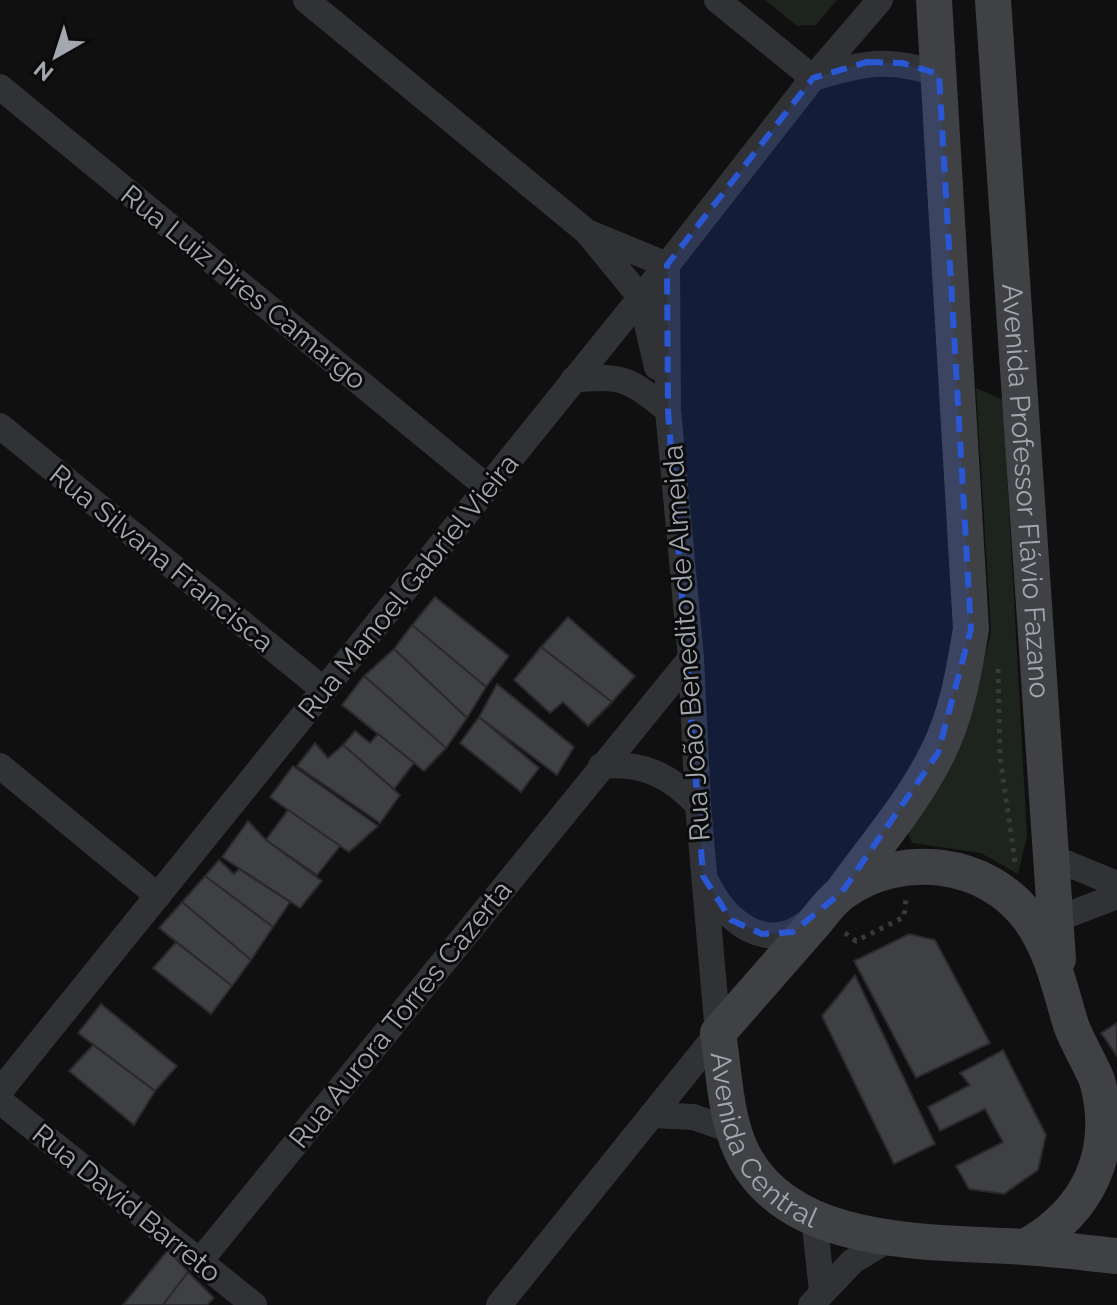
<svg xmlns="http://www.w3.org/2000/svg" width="1117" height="1305" font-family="Raleway,sans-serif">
<rect width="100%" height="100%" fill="#101011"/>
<!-- green -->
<g fill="#1d231d">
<path d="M765 0H837L816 25 797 26Z"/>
<path d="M976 388 1003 400 1027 836 1018 874 981 853 912 843 908 833 966 726 991 633Z"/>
</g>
<!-- building -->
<g fill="#3f4044" stroke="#2a2a2d" stroke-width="2">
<path d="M435 597 509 656 486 687 412 625Z"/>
<path d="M568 617 635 676 612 702 541 647Z"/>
<path d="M412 625 486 687 467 718 394 649Z"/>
<path d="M541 647 612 702 588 726 563 702 550 713 514 680Z"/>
<path d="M394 649 467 718 446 748 364 676Z"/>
<path d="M364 676 446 748 424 771 342 705Z"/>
<path d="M497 684 574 747 557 775 479 717Z"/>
<path d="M479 717 539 768 521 792 460 743Z"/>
<path d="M355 731 370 743 378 734 414 763 394 789 343 745Z"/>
<path d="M315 743 328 758 343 745 400 795 380 823 297 766Z"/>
<path d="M293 766 378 826 349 852 288 810 270 797Z"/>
<path d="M288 810 340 846 317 875 266 840Z"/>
<path d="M248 821 266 840 322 881 300 908 222 857Z"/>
<path d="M219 860 234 874 239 869 290 902 273 927 205 876Z"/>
<path d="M205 876 273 927 251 960 182 902Z"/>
<path d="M182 902 251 960 232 986 159 928Z"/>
<path d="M909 934 935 940 990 1043 916 1078 854 961Z"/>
<path d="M176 942 232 986 211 1014 153 968Z"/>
<path d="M855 975 935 1144 894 1164 822 1016Z"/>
<path d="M101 1004 177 1066 155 1091 78 1033Z"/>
<path d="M1117 1023V1056L1101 1033Z"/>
<path d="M93 1045 155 1091 134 1125 69 1071Z"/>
<path d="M1003 1050 1046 1135 1038 1170 1004 1194 969 1189 956 1166 1003 1142 985 1109 940 1131 928 1107 970 1085 960 1073Z"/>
<path d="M168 1250 188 1272 163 1305H123Z"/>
<path d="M188 1272 214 1298 207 1305H163Z"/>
</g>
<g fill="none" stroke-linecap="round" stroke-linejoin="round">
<!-- path -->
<g stroke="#37393c" stroke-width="5" stroke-dasharray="4 6" stroke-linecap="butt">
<path d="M998 669 1000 757 1015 862"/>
<path d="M845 933 856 941 904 917 906 899"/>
</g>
<!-- street -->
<g stroke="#313235" stroke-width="26">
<path d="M306 0 587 232 641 298 657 367"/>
<path d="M717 0 813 78"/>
<path d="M813 78C863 63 888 57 939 74"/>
<path d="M0 87 487 487"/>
<path d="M573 380C624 374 629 380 668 410"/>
<path d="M0 426 324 690"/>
<path d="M0 766 158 896"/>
<path d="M601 766C642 762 670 775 698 805"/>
<path d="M1051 857 1117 884"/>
<path d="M707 883C726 922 767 955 808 922"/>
<path d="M1055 920 1117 896"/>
<path d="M0 1091 667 265 813 78 880 0"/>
<path d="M0 1101 254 1305"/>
<path d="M652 1115 693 1117 734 1131"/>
<path d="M814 1217 822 1291"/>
<path d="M200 1261 691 658"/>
<path d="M499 1305 718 1033 698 805 691 658 668 410 667 265 587 232"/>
<path d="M811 1305 853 1261 889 1239"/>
</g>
<!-- secondary -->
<g stroke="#404145" stroke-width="36">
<path id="s1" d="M993 0 1058 959"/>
<path d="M843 891C875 846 913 803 937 754 957 715 964 671 971 629L934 0"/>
<path id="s2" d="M1025 1247C1088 1212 1117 1153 1097 1080 1089 1061 1078 1044 1071 1025 1060 989 1052 949 1029 918 986 860 901 851 843 892 831 900 820 917 810 928 779 963 749 998 718 1033 724 1070 725 1114 740 1148 785 1250 933 1241 1025 1247 1056 1249 1087 1253 1117 1256"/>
</g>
</g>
<!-- marked area -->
<path fill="#2a57d4" fill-opacity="0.2" stroke="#2a57d4" stroke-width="6" stroke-dasharray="16 10" stroke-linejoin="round" d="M867 62 902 63 939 74 971 629 938 753 842 892 793 932 762 934 731 920 703 876 668 410 667 265 813 78Z"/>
<g text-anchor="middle" stroke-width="6" stroke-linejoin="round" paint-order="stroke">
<!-- street labels -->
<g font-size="28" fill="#a3a7b0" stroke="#0b0b0c">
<text transform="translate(244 287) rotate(39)" y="10">Rua Luiz Pires Camargo</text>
<text dy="10" stroke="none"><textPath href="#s1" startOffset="492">Avenida Professor Flávio Fazano</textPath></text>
<text transform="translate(162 558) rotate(39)" y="10">Rua Silvana Francisca</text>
<text transform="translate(408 586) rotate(-51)" y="10">Rua Manoel Gabriel Vieira</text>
<text transform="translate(686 643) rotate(-94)" y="10">Rua João Benedito de Almeida</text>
<text transform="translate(400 1014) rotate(-51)" y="10">Rua Aurora Torres Cazerta</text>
<text dy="10" stroke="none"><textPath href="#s2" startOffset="892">Avenida Central</textPath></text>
<text transform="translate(127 1203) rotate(39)" y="10">Rua David Barreto</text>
</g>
</g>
<!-- north arrow -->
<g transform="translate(56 56) rotate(219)" stroke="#0b0b0c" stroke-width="6" paint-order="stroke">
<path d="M0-6L14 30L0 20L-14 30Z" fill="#a3a7b0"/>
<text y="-12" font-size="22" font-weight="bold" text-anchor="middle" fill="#a3a7b0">N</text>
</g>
</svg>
